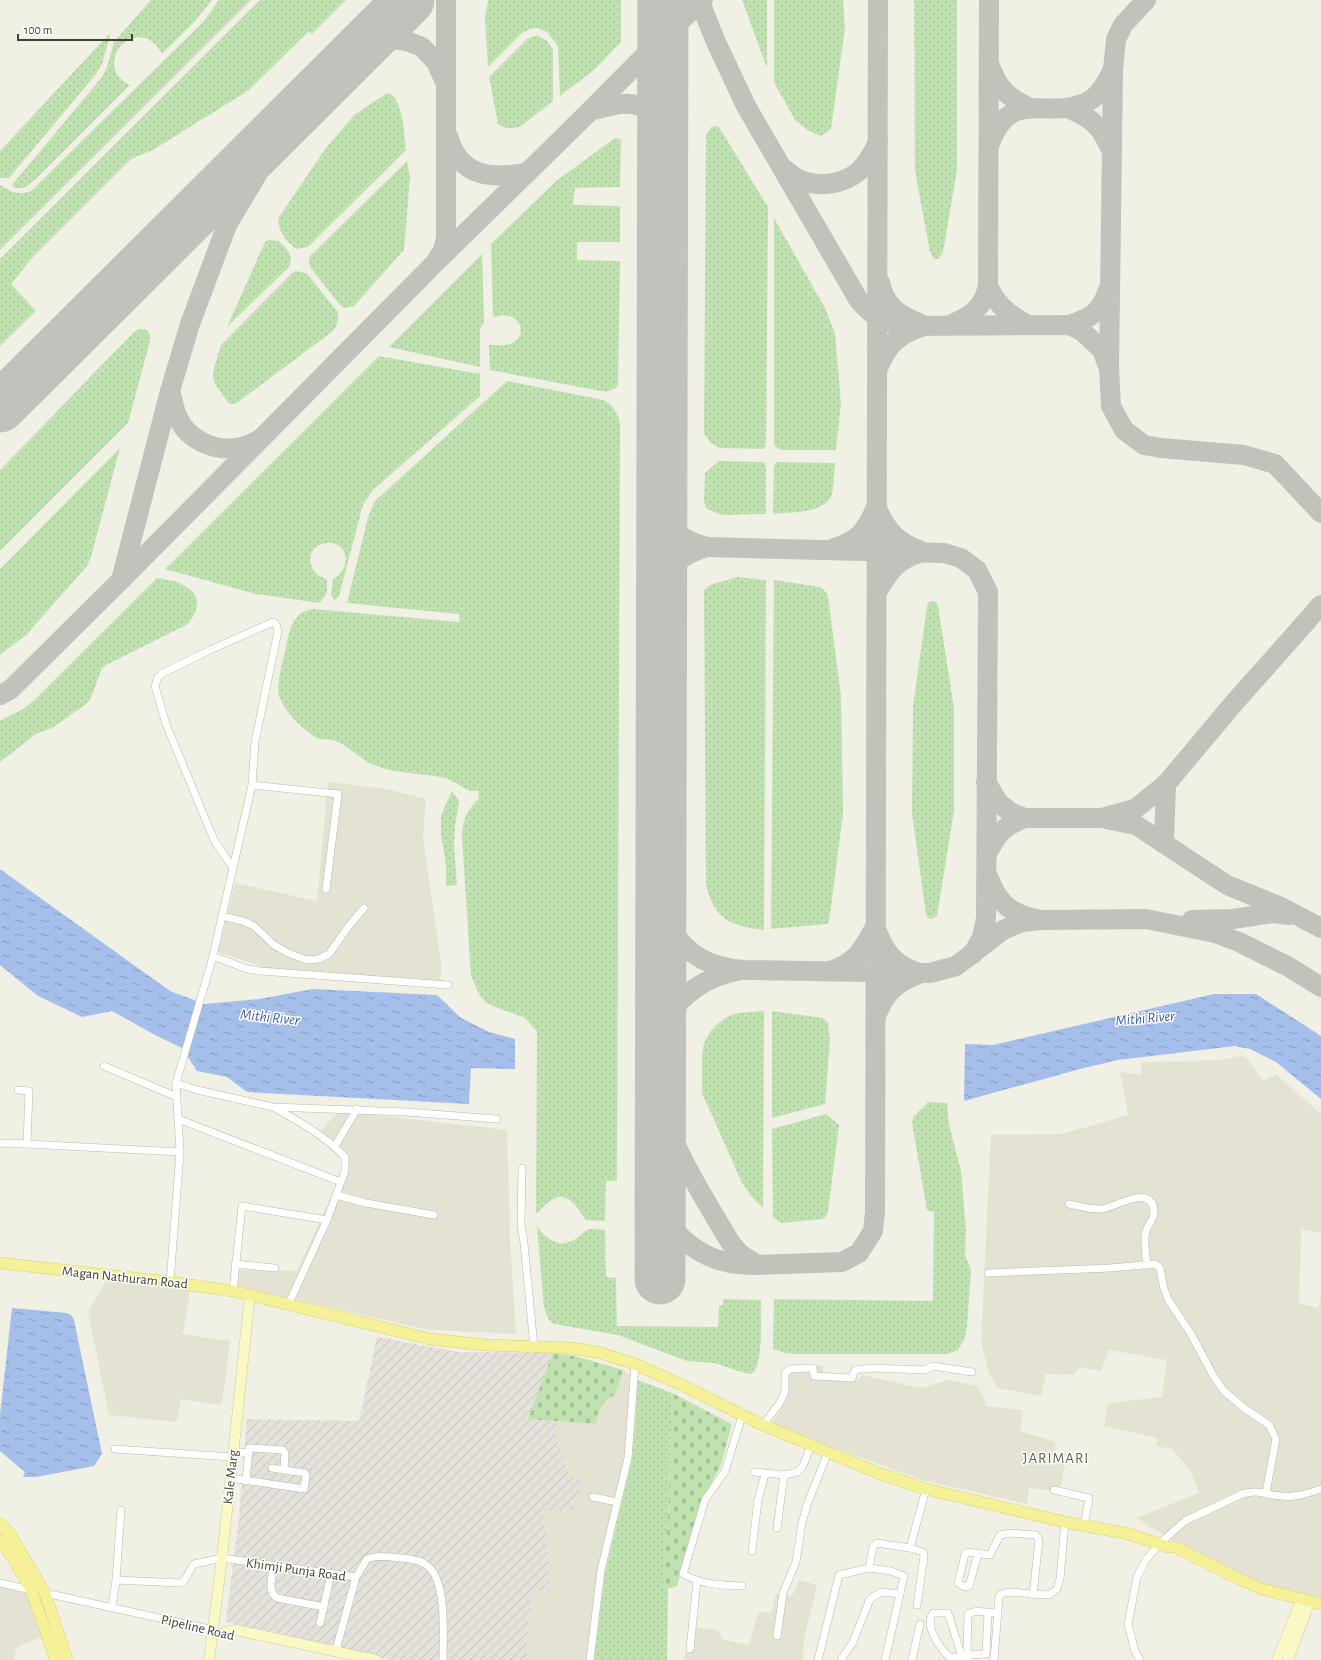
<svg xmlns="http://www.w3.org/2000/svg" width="1321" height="1660" font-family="'Alegreya Sans',sans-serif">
<defs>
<pattern id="industrial-furrows" width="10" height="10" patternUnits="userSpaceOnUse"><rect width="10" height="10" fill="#e3e1da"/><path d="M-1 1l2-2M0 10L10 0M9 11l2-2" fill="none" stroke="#c4c2bc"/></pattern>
<pattern id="grass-dots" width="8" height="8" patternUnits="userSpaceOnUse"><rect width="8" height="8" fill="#c0e2b0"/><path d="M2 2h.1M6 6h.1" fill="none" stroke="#a6c398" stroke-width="1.8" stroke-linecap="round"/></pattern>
<pattern id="cemetery-stones" width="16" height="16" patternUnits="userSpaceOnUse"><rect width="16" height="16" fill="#c0e2b0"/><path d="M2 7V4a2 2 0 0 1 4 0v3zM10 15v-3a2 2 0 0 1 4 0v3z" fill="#a6c398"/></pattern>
<pattern id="water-ripples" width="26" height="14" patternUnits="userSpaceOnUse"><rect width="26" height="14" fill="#a5beea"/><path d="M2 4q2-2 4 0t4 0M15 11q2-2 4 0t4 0" fill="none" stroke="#889cbe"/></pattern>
</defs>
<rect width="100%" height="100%" fill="#f1f0e5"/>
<!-- residential -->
<g fill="#e4e3d3">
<path d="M328 782 388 789 426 799 423 838 442 969 439 983 296 978 218 952 235 883 317 901Z"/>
<path d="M1238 1056 1246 1057 1263 1081 1276 1074 1321 1114V1233L1301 1229 1299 1303 1318 1308 1321 1295V1598L1273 1588 1187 1549 1136 1518 1199 1493 1190 1470 1172 1449 1156 1446 1158 1438 1104 1426 1108 1403 1162 1397 1167 1360 1109 1350 1101 1371 1080 1367 1073 1375 1046 1374 1041 1396 998 1388 989 1374 981 1342 991 1135 1062 1134 1128 1115 1120 1072 1141 1075V1062L1223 1060Z"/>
<path d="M339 1111 507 1130 510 1238 516 1334 429 1330 230 1285 232 1270 297 1271 342 1174V1162L340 1157 315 1137Z"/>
<path d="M106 1281 190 1291 183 1334 230 1341 222 1405 181 1399 177 1422 109 1415 88 1312Z"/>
<path d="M790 1365 823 1366V1374L859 1380 862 1375 921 1388 949 1380 977 1386 984 1398 986 1406 1023 1410 1020 1431 1055 1442 1056 1460 1065 1465 1061 1485 1054 1491 1029 1488 1027 1504 922 1480 771 1425 787 1398Z"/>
<path d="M623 1370 638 1380 633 1455 605 1574 594 1660H527V1633L531 1613 532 1591 550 1590 545 1510 569 1475 555 1432 557 1421 596 1424 600 1406 609 1397 615 1394Z"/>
<path d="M0 1580 27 1586 44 1636 19 1646 15 1652V1660H0Z"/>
<path d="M799 1580 817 1585 804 1640 803 1660H684L691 1627 718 1630 722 1639 749 1645 758 1612 771 1613 776 1593 792 1596Z"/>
</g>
<!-- industrial -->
<path fill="url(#industrial-furrows)" d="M377 1337 459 1352 553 1353 528 1419 557 1421 555 1432 569 1475 582 1482 573 1510H545L550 1591H532L531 1613 527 1633V1660H392L226 1622 239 1517 247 1419 359 1421Z"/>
<!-- grass -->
<g fill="url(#grass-dots)">
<path d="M151 0H212L196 20 162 54C138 10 89 65 130 85L36 179 24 188H15L12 185 102 77 107 67 114 42Z"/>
<path d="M219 0H251L0 250V185C11 192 18 196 31 191L204 21Z"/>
<path d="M260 0H346L312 34 309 31 249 90 153 150 131 159 31 259 11 284 36 311 0 346V259Z"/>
<path d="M488 0H621V42L594 70 560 96 558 46 547 32 538 28 530 29 522 33 488 67 485 18Z"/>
<path d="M742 0H767V68Z"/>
<path d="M774 0H843L845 28 831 129 821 136 815 134 806 129 795 120 774 82Z"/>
<path d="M914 0H957V170L943 252 938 259H934L930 252 915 171Z"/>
<path d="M111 32 102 64 96 74 9 178H0V151Z"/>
<path d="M537 35 547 41 553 50V101L521 126C512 130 505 129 498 124L489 77 527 39Z"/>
<path d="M389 93C404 102 404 134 406 150L308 247 297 249C287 243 276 229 279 217L326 148 354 115 384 95Z"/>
<path d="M715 126 719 127 768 207 766 445 764 449 720 448 711 443 704 434 706 135 711 127Z"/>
<path d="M615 138 621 140 620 187 575 188 573 205 620 206V242H577V260L620 261 618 385 616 388 606 392 490 370 489 345C497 345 505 346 512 343 525 337 523 320 509 316 505 315 498 316 493 317L491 244 556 181Z"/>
<path d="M407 161 410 177 404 250 354 306 345 308 340 305 310 267 309 261 310 256Z"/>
<path d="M774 218 825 308 835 333 841 404 836 450H782L776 447 774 444Z"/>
<path d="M269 240 279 241C287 249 294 255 289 267L227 327 265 242Z"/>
<path d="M482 254 484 322 480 329V367L389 347Z"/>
<path d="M296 271 305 273 308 275 338 312C339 319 337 325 333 331L238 402 234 404H229L215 384 213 377 214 368 221 345 292 273Z"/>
<path d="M140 329 147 330 150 335V341L128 423 0 551V470L135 331Z"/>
<path d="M379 356 480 374V396L372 491 363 505 339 596 335 600 331 595 333 579C352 569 349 542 328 543 304 544 305 574 327 579V593L320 603 256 594 165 569Z"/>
<path d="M507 381 604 400C614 406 618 413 620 424L617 1181H606L605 1221 587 1220C582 1216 580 1210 575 1205 560 1188 549 1201 536 1214L537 1032 525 1018 488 1004 480 996 471 976 462 838C463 818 466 812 479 798L478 790C467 794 459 783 448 779 424 772 397 775 374 765 361 760 351 748 338 742 333 739 326 740 320 739 307 735 285 711 280 699 274 688 285 655 287 642 290 627 295 612 312 609L459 622V614L347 603 368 517 375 501Z"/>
<path d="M120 448 91 557 87 566 26 635 0 655V569Z"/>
<path d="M719 461 764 462 766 467V514L723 515 707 509 704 502 705 473Z"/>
<path d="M776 462 835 463C834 473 834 485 832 494 826 514 790 512 773 514L774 466Z"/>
<path d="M737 577 766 580 764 930C731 926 716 921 706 886L704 590 710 585Z"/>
<path d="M157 578C185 581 212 595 188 624L106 665 102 668 93 693 89 701 82 707 52 728 36 734 0 762V721L23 709 32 702Z"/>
<path d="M774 580 820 587 825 591 828 596 841 696 843 814 829 922 827 924 771 929Z"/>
<path d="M932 601 936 602 938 606 954 708V811L937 916 931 919 928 918 926 914 912 814 913 706 927 607 928 603Z"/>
<path d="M452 791 458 799 459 803 455 825 454 846 457 885 446 886V864L441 835V815Z"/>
<path d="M764 1011 763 1208 751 1196 742 1183 702 1093V1054L704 1043 710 1032 717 1024 727 1017 738 1013Z"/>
<path d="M772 1011 823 1018 828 1023 830 1040 825 1104 772 1118Z"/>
<path d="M928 1102 947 1103 949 1125 961 1171 966 1230 965 1255 971 1270 967 1326 965 1338 958 1350 948 1354H795L784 1353 773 1349 774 1299 933 1301 934 1212 927 1210 912 1123 913 1117Z"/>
<path d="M826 1114 839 1125 828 1212 826 1216 823 1219 781 1223 773 1217 772 1129Z"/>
<path d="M537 1226C546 1239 560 1250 577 1238 580 1236 583 1232 587 1230 592 1228 600 1230 605 1230L606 1277 616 1278 617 1326 718 1327 719 1306 723 1305V1299L761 1300C761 1315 763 1362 754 1371 752 1374 749 1374 745 1373L714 1363 687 1361 618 1335 554 1324 549 1320 544 1308Z"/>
<path d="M638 1380 672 1393 668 1520 662 1589H668L667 1660H594L605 1574 633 1455Z"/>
</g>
<!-- cemetery -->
<g fill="url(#cemetery-stones)">
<path d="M553 1353 575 1356 623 1370 615 1395C601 1400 599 1411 596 1424L528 1419Z"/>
<path d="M672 1393 732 1424 721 1465 701 1503 677 1586 668 1589H662L668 1520Z"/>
</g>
<!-- water -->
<g fill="url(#water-ripples)">
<path d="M0 869 170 991 204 1004 259 999 313 989 437 995 461 1018 489 1032 515 1039V1069L471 1068 469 1104 247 1092 227 1077 197 1071 182 1048 155 1035 112 1011 82 1017 38 996 0 965Z"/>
<path d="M1214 994H1256L1321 1036V1099L1276 1062 1250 1049 1235 1046 1118 1060 1080 1069 964 1101 965 1044 993 1045Z"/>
<path d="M12 1308 67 1313 71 1315 74 1320 102 1454 94 1466 36 1477H23L25 1472 0 1451V1415Z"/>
</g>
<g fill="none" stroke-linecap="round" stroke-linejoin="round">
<!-- taxiway -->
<g stroke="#c2c2bc" stroke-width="20">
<path d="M699 0 716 42 746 106 858 299C873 317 883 323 906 326L1069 325 1082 331 1102 350 1108 366"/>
<path d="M1146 0 1123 25 1116 39 1113 70 1109 368 1111 406 1124 430 1144 445 1161 448 1244 455 1275 464 1321 513"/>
<path d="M363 46 389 39 407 41 422 47 436 62 445 82"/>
<path d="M990 66C998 88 1007 97 1028 107"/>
<path d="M1067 108C1092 118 1101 126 1111 150"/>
<path d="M590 111C612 105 641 95 655 119 658 124 660 130 663 136"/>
<path d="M448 136C450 141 452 148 455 153 471 180 501 177 527 173"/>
<path d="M990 143C1012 87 1045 120 1085 103 1098 98 1106 84 1112 71"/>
<path d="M783 168C787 171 792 176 798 179 817 188 843 185 859 171 868 163 873 153 878 142"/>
<path d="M438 258 443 251 446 238V0"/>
<path d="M880 282C885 306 898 315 919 323"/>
<path d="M988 286C997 305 1010 316 1028 325"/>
<path d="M952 324C972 315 983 308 988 286L989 0"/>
<path d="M1069 325C1090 318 1101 313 1108 290"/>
<path d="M878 368C888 345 897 335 921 327"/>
<path d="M170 391C173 400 174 410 178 418 189 442 220 454 245 446 249 445 254 442 259 440"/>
<path d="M662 504C663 510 665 517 668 523 676 537 692 543 707 547L944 553 961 558 977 570 988 592 986 918 982 937 973 954"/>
<path d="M877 508C886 530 897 542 919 550"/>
<path d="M834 548C858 541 866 531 875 509"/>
<path d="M121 580 170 391 190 324 227 225 261 168 311 97"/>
<path d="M661 592C673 564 677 556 707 547"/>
<path d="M877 592C889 572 896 560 920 553"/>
<path d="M0 695 10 690 120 581 436 262 590 111 663 37 703 0"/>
<path d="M986 782 998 802 1010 812 1025 818H1102L1135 809 1166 784 1234 703 1321 605"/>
<path d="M1106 819 1136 825 1227 885 1281 907 1321 928"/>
<path d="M1164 844 1166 784"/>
<path d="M987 854C998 833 1002 827 1025 818"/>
<path d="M988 876C997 902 1010 914 1037 919"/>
<path d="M661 895C663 905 665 919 670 928 689 957 710 967 743 970L930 973 956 966 1003 930 1022 922 1041 920 1146 919 1215 933 1239 942 1289 967 1321 987"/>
<path d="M1192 920 1233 919 1273 913 1289 915"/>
<path d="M877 931C885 952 894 964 916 972"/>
<path d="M830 971C857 962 862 951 875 927"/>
<path d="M876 1016C885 992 896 983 919 974"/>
<path d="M660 1046C662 1038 664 1030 667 1022 678 994 709 976 737 971"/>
<path d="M660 1101C674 1153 704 1197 730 1242L740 1254 757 1265 842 1262 859 1253 873 1231 875 1212 878 0"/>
<path d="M660 1196C662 1203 664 1210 667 1217 676 1239 703 1257 726 1262 736 1265 746 1265 757 1265"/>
</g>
<!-- runway -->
<g stroke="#c2c2bc" stroke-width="51">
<path d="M0 407 409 0"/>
<path d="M660 1279 663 0"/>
</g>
<!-- street casing -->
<g stroke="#bbb9a8" stroke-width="8">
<g id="street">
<path d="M252 785 338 794 326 889"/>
<path d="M222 916 243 921 254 926 274 945 288 953 307 960 319 959 329 954 348 927 364 908"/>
<path d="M213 956 247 969 260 971 448 985"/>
<path d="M104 1066 177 1097"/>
<path d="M176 1083 197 1090 273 1107 406 1112 497 1119"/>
<path d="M18 1090 29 1091 27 1144"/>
<path d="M275 1108C300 1122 325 1136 345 1157V1171L327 1220 289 1303"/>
<path d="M178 1119 341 1182"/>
<path d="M0 1144 7 1143 180 1152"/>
<path d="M335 1146 357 1109"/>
<path d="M522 1168 521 1225 524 1243 534 1347"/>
<path d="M336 1195 366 1203 434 1215"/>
<path d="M1069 1204C1079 1206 1091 1210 1102 1209 1116 1207 1152 1183 1154 1211 1155 1219 1148 1224 1146 1231 1143 1241 1146 1255 1147 1265"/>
<path d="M235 1264 275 1268"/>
<path d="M988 1273 1110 1268 1155 1264 1160 1268 1164 1289 1169 1301 1191 1334 1214 1377 1224 1391 1244 1408 1269 1425 1276 1439 1266 1493"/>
<path d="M170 1282 180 1152 176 1083 212 960 233 868 214 840 166 724 155 686 158 677 161 674 210 650 273 622 276 624 278 631 255 742 252 785 233 868"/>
<path d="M233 1291 242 1206 327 1220"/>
<path d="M763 1425 779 1404 785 1392V1373L790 1369 813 1368 814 1376 852 1378 855 1370 871 1368 925 1370 933 1366 972 1372"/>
<path d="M115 1449 232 1457"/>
<path d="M232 1451 248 1453"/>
<path d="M754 1472 784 1475 798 1472 803 1466 811 1445"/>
<path d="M230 1478 304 1489 306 1476 305 1473 272 1468"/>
<path d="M246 1481 249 1448 283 1450 285 1453 284 1470"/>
<path d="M1054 1490 1089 1498 1084 1526"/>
<path d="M593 1497 617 1502"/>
<path d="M777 1528 784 1475"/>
<path d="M910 1548 923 1552 924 1556 917 1605"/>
<path d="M752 1551 758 1500 765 1474"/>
<path d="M978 1554 969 1586 965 1587 958 1583 965 1554 968 1552 990 1555 1000 1535 1010 1533 1036 1535 1039 1540 1033 1595"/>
<path d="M274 1566C272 1577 267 1591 277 1598L324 1607"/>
<path d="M869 1568 891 1571 904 1576 885 1660"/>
<path d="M116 1580 180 1583 184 1581 194 1564 222 1558 356 1577 367 1559C378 1555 389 1557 400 1558 410 1559 422 1560 429 1567 447 1584 443 1637 443 1660"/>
<path d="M0 1583 31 1590"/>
<path d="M742 1586C720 1585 703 1585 683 1574L705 1500 725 1471 742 1416"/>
<path d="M45 1593 214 1630"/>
<path d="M112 1608 116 1580 121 1510"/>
<path d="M988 1613 986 1654 967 1655 968 1614C974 1609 989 1613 997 1613"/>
<path d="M320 1623 331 1574"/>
<path d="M777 1636 783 1593 796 1562 802 1523 807 1505 828 1452"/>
<path d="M337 1646 356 1577"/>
<path d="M690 1649 697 1581"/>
<path d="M962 1657 948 1613H933C924 1626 940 1648 949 1657H962L969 1660"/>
<path d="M590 1660 601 1570 628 1458 635 1364"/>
<path d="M818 1660 839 1575 869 1568 873 1547 877 1543 910 1548 926 1489"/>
<path d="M841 1660 853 1642 870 1599 881 1592 900 1594"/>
<path d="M912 1660 920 1624"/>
<path d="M994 1660 999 1597 1001 1594 1008 1592 1049 1595 1057 1589 1060 1579 1065 1522"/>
<path d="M1140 1660 1135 1651 1128 1624 1137 1577 1146 1560 1159 1544 1185 1521 1242 1494C1261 1489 1264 1495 1281 1496 1295 1498 1308 1493 1321 1489"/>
</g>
</g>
<!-- secondary casing -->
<g stroke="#cdcc97" stroke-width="11">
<g id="secondary">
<path d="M225 1632 236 1630 376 1660"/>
<path d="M209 1660 222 1558 250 1295"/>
<path d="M1277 1660 1302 1599"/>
<path d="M1288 1660 1310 1601"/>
</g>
</g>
<!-- primary casing -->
<g stroke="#d9d26a" stroke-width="12">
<g id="primary">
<path d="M0 1263 170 1282 233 1291 430 1339 485 1345 571 1348 597 1352 635 1364 684 1386 763 1425 878 1473 926 1489 1065 1522 1129 1534 1168 1547H1175L1237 1578 1262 1589 1321 1604"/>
<path d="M0 1524 8 1531 45 1593 67 1660"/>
<path d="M0 1540 14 1560 31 1590 56 1660"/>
</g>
</g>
<!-- street -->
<use href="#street" stroke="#fff" stroke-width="7"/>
<!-- secondary -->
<use href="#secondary" stroke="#faf9c6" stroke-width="10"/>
<!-- primary -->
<use href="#primary" stroke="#f6f199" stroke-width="11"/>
</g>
<g text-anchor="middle" stroke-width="3" stroke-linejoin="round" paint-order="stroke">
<!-- street labels -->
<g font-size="14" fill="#434035" stroke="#fff">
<text transform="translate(125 1277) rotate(6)" y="5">Magan Nathuram Road</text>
<text transform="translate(230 1477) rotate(-84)" y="5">Kale Marg</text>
<text transform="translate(296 1569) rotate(8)" y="5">Khimji Punja Road</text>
<text transform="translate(198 1627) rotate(13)" y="5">Pipeline Road</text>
</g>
<!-- water labels -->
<g font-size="15" font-style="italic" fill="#375da5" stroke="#fff">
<text transform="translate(270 1017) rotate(6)" y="5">Mithi River</text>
<text transform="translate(1145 1018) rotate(-5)" y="5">Mithi River</text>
</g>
<!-- neighbourhood labels -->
<g font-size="15" letter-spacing="1" fill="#65614d" stroke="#fff">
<text x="1056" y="1463">JARIMARI</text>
</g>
</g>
<!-- scale -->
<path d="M18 34v6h114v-6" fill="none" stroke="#434035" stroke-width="2"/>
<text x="24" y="34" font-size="12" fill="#434035" stroke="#ffffff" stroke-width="3" paint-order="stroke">100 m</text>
</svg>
